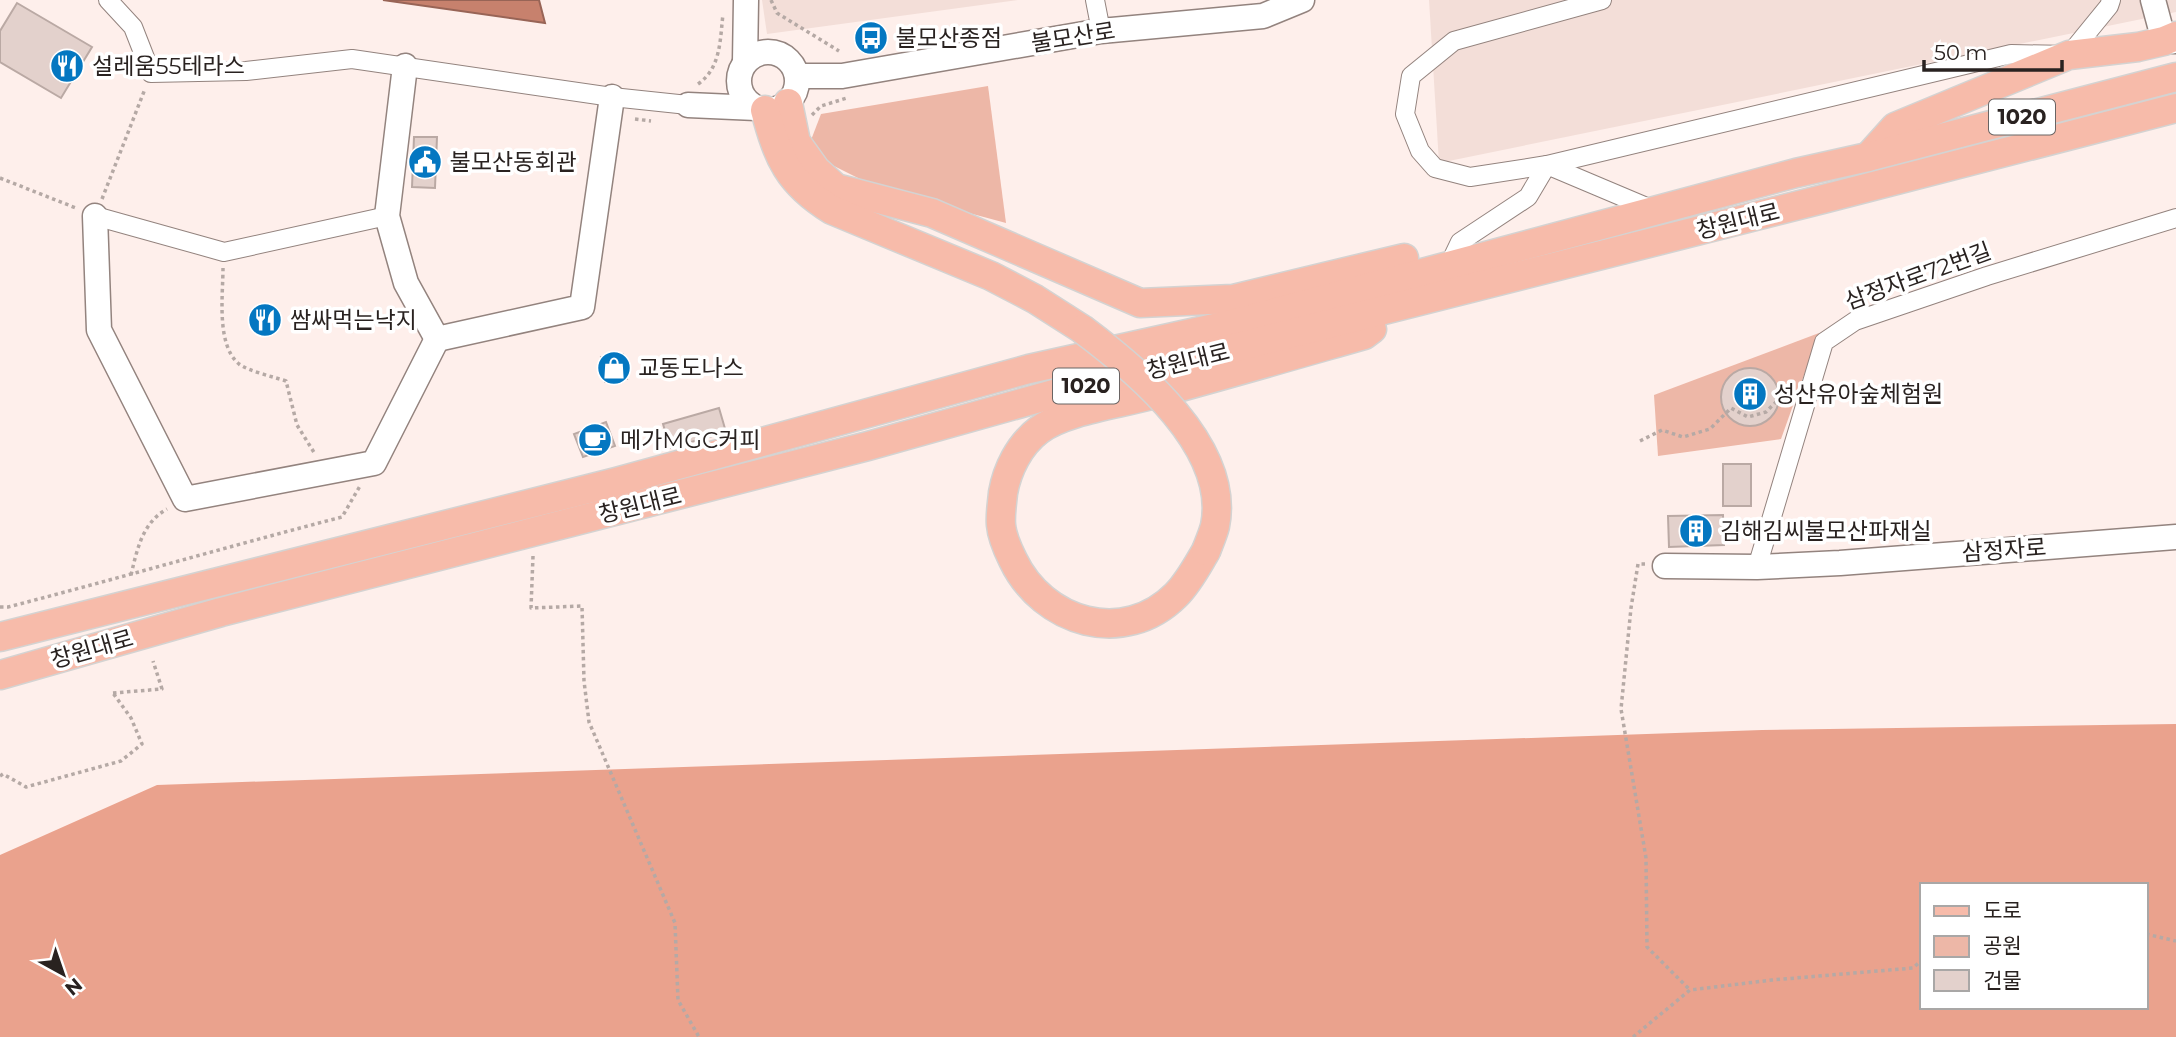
<svg xmlns="http://www.w3.org/2000/svg" width="2176" height="1037" font-family="Montserrat,'Noto Sans KR',sans-serif">
<rect width="100%" height="100%" fill="#feefeb"/>
<!-- built -->
<g fill="#f3ded8">
<path d="M762 0H1018L767 34Z"/>
<path d="M1429 0H2176V12L1439 163Z"/>
</g>
<!-- green -->
<g fill="#edb7a7">
<path d="M988 86 1006 223 880 189 828 163 811 140 821 114Z"/>
<path d="M1819 333 1781 439 1658 456 1654 395Z"/>
</g>
<!-- forest -->
<path fill="#eaa28d" fill-rule="evenodd" d="M2176 724V1037H0V855L157 785 1762 730ZM1922 885H2146V1007H1922Z"/>
<!-- water -->
<path fill="#c7816d" stroke="#986456" stroke-width="2" d="M383 0H539L545 23Z"/>
<!-- building -->
<g fill="#e3d1cc" stroke="#baa9a4" stroke-width="2">
<path d="M17 3 92 47 61 98 0 62V31Z"/>
<path d="M414 137H437L435 188 412 187Z"/>
<path d="M623 354 627 379 605 382 601 357Z"/>
<circle cx="1750" cy="397" r="29"/>
<path d="M719 408 726 432 670 448 663 424Z"/>
<path d="M606 422 615 446 583 457 574 434Z"/>
<rect x="1723" y="464" width="28" height="42"/>
<path d="M1723 515 1724 545 1669 547 1668 516Z"/>
</g>
<g fill="none" stroke-linecap="round" stroke-linejoin="round">
<!-- street casing -->
<g stroke="#93837e" stroke-width="20">
<g id="street">
<path d="M108 0 133 27 151 73 246 71 352 59 612 97 688 105"/>
<path d="M1095 0 1101 31"/>
<path d="M1602 0 1454 41 1411 76 1405 114 1420 151 1435 168 1470 177 1547 165 2011 54 2069 55 2109 6 2111 0"/>
<path d="M95 216 224 252 387 216"/>
<path d="M1449 265 1460 242 1528 197 1547 165 1656 211"/>
<path d="M1757 567 1824 342 1855 321 1987 276 2176 218"/>
</g>
</g>
<!-- secondary casing -->
<g stroke="#93837e" stroke-width="27">
<g id="secondary">
<path d="M2153 0 2164 41H2176"/>
<circle cx="768" cy="81" r="29"/>
<path d="M745 62 746 0"/>
<path d="M405 66 387 216 406 283 437 339 582 307 612 97"/>
<path d="M797 76H842L1101 31 1263 16 1302 0"/>
<path d="M688 105 756 108"/>
<path d="M95 216 99 330 185 499 374 463 437 339"/>
<path d="M1665 566 1757 567 1840 563 2176 537"/>
</g>
</g>
<!-- primary casing -->
<g stroke="#d4d3d2" stroke-width="31">
<g id="primary">
<path d="M788 103 796 142 816 170 836 188 932 213 1140 303 1233 299 1404 258"/>
<path d="M765 110C778 158 788 183 832 210L991 276 1035 299 1082 329"/>
<path d="M1868 157 1895 127 2069 55 2138 47 2164 41 2176 36"/>
<path d="M1206 551C1197 566 1189 582 1176 595 1124 647 1043 623 1013 560 1008 550 1002 537 1001 525 1000 515 1002 504 1003 493 1007 470 1019 445 1039 430 1066 410 1121 404 1155 394 1225 375 1294 355 1364 335L1372 329"/>
<path d="M0 637 616 482 1029 369 1228 325 1796 173 1868 157 2176 77"/>
<path d="M0 675 221 612 868 446 1075 388 1823 199 2176 108"/>
</g>
</g>
<!-- path -->
<g stroke="#b5a9a5" stroke-width="3.5" stroke-dasharray="3.5 3.5" stroke-linecap="butt">
<path d="M771 0 777 13 839 51"/>
<path d="M698 84C721 68 720 40 723 14"/>
<path d="M812 115 821 106 847 98"/>
<path d="M635 119 651 121"/>
<path d="M0 178 76 208"/>
<path d="M102 199 145 89"/>
<path d="M223 268C223 295 216 345 239 364 248 371 274 377 286 381L297 425 315 454"/>
<path d="M1640 441 1662 430 1683 437 1710 429 1731 408 1748 417 1766 412 1780 398 1790 400"/>
<path d="M533 556 531 608 582 606 584 681 589 722 675 923 678 1000 699 1037"/>
<path d="M1645 564H1638L1631 608 1621 709 1646 858 1647 947 1690 990"/>
<path d="M131 575C137 550 142 523 167 509"/>
<path d="M0 607H8C120 578 230 546 342 517L360 486"/>
<path d="M113 693 162 689 153 661"/>
<path d="M0 776 3 774 26 787 121 761 142 744 131 718 113 693"/>
<path d="M2146 934 2176 941"/>
<path d="M1633 1037 1690 990 1772 980 1913 968 1922 960"/>
</g>
<!-- street -->
<use href="#street" stroke="#fff" stroke-width="18"/>
<!-- secondary -->
<use href="#secondary" stroke="#fff" stroke-width="24"/>
<!-- primary -->
<use href="#primary" stroke="#f7bbaa" stroke-width="28"/>
<!-- primary-bridge casing -->
<g stroke="#d4d3d2" stroke-width="31" stroke-linecap="butt">
<path id="primary-bridge" d="M1082 329C1137 370 1231 447 1215 526 1213 534 1209 543 1206 551"/>
</g>
<!-- primary-bridge -->
<use href="#primary-bridge" stroke="#f7bbaa" stroke-width="28"/>
</g>
<!-- icons -->
<defs>
<g id="bus-disc" transform="scale(1.75)"><circle r="9.5" fill="#0477c1" stroke="#fff"/><path d="M-5-6H5V4H4V6H2V4H-2V6H-4V4H-5ZM-3.5-4V0h7V-4ZM-3.5 1.2v1.5H-2V1.2ZM2 1.2v1.5H3.5V1.2Z" fill="#fff"/></g>
<g id="restaurant-disc" transform="scale(1.75)"><circle r="9.5" fill="#0477c1" stroke="#fff"/><path d="M-5-6h1v4h1v-4h1v4h1v-4h1v5L-1.5 .5V6h-2V.5L-5-1ZM5-6V6H3V1.5H1.5Q1.5-4 5-6Z" fill="#fff"/></g>
<g id="civic-disc" transform="scale(1.75)"><circle r="9.5" fill="#0477c1" stroke="#fff"/><path d="M-.6-6.5H3V-4.5H.6V-3L4-1V1h2V6H-6V1h2V-1L-.6-3ZM-1.2 2.5V6h2.4V2.5Z" fill="#fff"/></g>
<g id="shop-disc" transform="scale(1.75)"><circle r="9.5" fill="#0477c1" stroke="#fff"/><path d="M-5-2.5h2.3a2.7 3.5 0 0 1 5.4 0H5L5.5 6h-11ZM-1.5-2.5h3a1.5 2.3 0 0 0-3 0Z" fill="#fff"/></g>
<g id="building-disc" transform="scale(1.75)"><circle r="9.5" fill="#0477c1" stroke="#fff"/><path d="M-4-6H4V6H1V3H-1V6H-4ZM-2.5-4.3h1.7v1.8h-1.7ZM.8-4.3h1.7v1.8H.8ZM-2.5-1h1.7V.8h-1.7ZM.8-1h1.7V.8H.8Z" fill="#fff"/></g>
<g id="cafe-disc" transform="scale(1.75)"><circle r="9.5" fill="#0477c1" stroke="#fff"/><path d="M-5.5-4.5H6V0H3Q3 3.5 0 3.5H-2.5Q-5.5 3.5-5.5 0ZM3-3.2v2h1.7v-2ZM-6 4.5H4V6H-6Z" fill="#fff"/></g>
</defs>
<g fill-rule="evenodd">
<use href="#bus-disc" x="871" y="38"/>
<use href="#restaurant-disc" x="67" y="66"/>
<use href="#civic-disc" x="425" y="162"/>
<use href="#restaurant-disc" x="265" y="320"/>
<use href="#shop-disc" x="614" y="368"/>
<use href="#building-disc" x="1750" y="394"/>
<use href="#cafe-disc" x="595" y="440"/>
<use href="#building-disc" x="1696" y="531"/>
</g>
<g text-anchor="middle" stroke-width="7" stroke-linejoin="round" paint-order="stroke">
<!-- shield labels -->
<g fill="#fff" stroke="#696463" stroke-width="2">
<rect x="1989" y="99.5" width="66" height="35" rx="5"/>
<rect x="1053" y="368.5" width="66" height="35" rx="5"/>
</g>
<g font-size="21" font-weight="bold" fill="#292220">
<text x="2022" y="124">1020</text>
<text x="1086" y="393">1020</text>
</g>
<!-- street labels -->
<g font-size="23" fill="#292220" stroke="#fff">
<text transform="translate(1073 37) rotate(-9)" y="8">불모산로</text>
<text transform="translate(1738 221) rotate(-14)" y="8">창원대로</text>
<text transform="translate(1918 276) rotate(-20)" y="8">삼정자로72번길</text>
<text transform="translate(1188 361) rotate(-14)" y="8">창원대로</text>
<text transform="translate(640 505) rotate(-14)" y="8">창원대로</text>
<text transform="translate(2004 550) rotate(-4)" y="8">삼정자로</text>
<text transform="translate(92 649) rotate(-16)" y="8">창원대로</text>
</g>
<!-- poi labels -->
<g font-size="23" fill="#292220" stroke="#fff" text-anchor="start">
<text x="896" y="46">불모산종점</text>
<text x="92" y="74">설레움55테라스</text>
<text x="450" y="170">불모산동회관</text>
<text x="290" y="328">쌈싸먹는낙지</text>
<text x="638" y="376">교동도나스</text>
<text x="1774" y="402">성산유아숲체험원</text>
<text x="620" y="448">메가MGC커피</text>
<text x="1720" y="539">김해김씨불모산파재실</text>
</g>
</g>
<!-- legend -->
<rect x="1920" y="883" width="228" height="126" fill="#ffffff" stroke="#a9a7a6" stroke-width="2"/>
<rect x="1934" y="906" width="35" height="10" fill="#f7bbaa" stroke="#a9a7a6" stroke-width="2"/>
<text x="1983" y="918" font-size="21" fill="#292220">도로</text>
<rect x="1934" y="936" width="35" height="21" fill="#edb7a7" stroke="#a9a7a6" stroke-width="2"/>
<text x="1983" y="953" font-size="21" fill="#292220">공원</text>
<rect x="1934" y="970" width="35" height="21" fill="#e3d1cc" stroke="#a9a7a6" stroke-width="2"/>
<text x="1983" y="988" font-size="21" fill="#292220">건물</text>
<!-- north arrow -->
<g transform="translate(63 974) rotate(140)" stroke="#ffffff" stroke-width="5" paint-order="stroke">
<path d="M0-5L12 26L0 18L-12 26Z" fill="#292220"/>
<text y="-10" font-size="19" font-weight="bold" text-anchor="middle" fill="#292220">N</text>
</g>
<!-- scale -->
<path d="M1924 60v10h138v-10" fill="none" stroke="#292220" stroke-width="3.5"/>
<text x="1934" y="60" font-size="21" fill="#292220" stroke="#ffffff" stroke-width="5" paint-order="stroke">50 m</text>
</svg>
